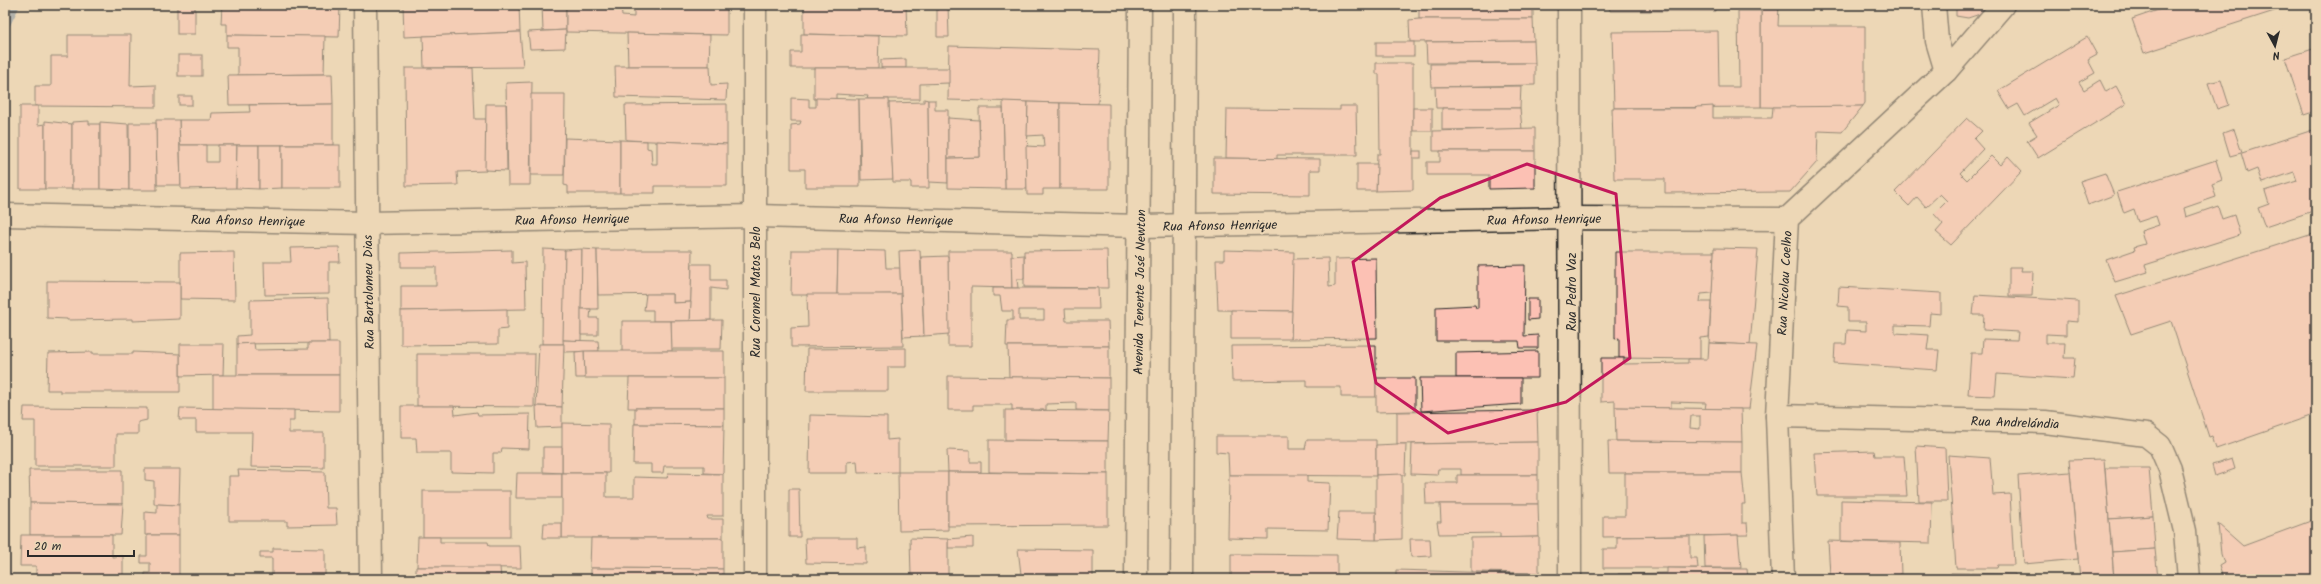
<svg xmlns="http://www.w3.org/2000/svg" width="2321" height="584" font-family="Kalam,sans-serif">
<rect width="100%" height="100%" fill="#edd7b6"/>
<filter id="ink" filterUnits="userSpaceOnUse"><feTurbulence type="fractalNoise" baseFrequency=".025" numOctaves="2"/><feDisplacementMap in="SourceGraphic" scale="8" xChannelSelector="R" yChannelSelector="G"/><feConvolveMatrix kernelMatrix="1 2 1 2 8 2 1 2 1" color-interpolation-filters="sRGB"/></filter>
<g filter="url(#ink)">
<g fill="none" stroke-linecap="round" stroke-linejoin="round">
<!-- stream -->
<path stroke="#68849e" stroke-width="11" d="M5 23 14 5"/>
</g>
<!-- building -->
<g fill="#fcc1b4" stroke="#2b2b2b" fill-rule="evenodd">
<rect x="177" y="5" width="18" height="29"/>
<path d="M222 5H340L339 37 227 35V24H221Z"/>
<path d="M403 5H519L520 32 404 37Z"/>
<path d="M542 5H566V30L543 31Z"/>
<path d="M566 5H621L622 16 634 17V5H727V35L566 32Z"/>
<path d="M804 5H906L907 36 804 34Z"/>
<path d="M937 5H948L949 37H937Z"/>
<path d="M985 5H1108V7Z"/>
<rect x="1419" y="5" width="114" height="14"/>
<path d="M1609 5H1715V11H1610Z"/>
<path d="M1761 5H1779L1778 26H1865V103L1863 106 1819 108 1761 107Z"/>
<path d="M1956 5H1989L1983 13 1968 18 1956 16Z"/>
<path d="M2293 5 2144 53 2132 19 2173 5Z"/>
<path d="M1738 11H1761V107L1614 108 1612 32 1718 31 1719 87H1739Z"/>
<path d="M1419 19H1533L1534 41 1410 42 1409 20Z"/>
<path d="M566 30 565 48 530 49 528 32Z"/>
<path d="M520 32 523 67 424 68 423 36Z"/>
<path d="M627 33 710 35 709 66H628Z"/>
<path d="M801 34 879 36 878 68H791V52H801Z"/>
<path d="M68 35H131L130 86 156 85V107L35 106V86H51V56H68Z"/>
<path d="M227 35 325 36 324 74 238 75V47H227Z"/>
<path d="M2087 37 2097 55 2088 60 2095 73 2079 82 2084 90 2100 80 2106 92 2116 86 2126 104 2038 158 2027 141 2037 135 2029 123 2059 105 2055 98 2025 116 2018 104 2009 109 1998 91Z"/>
<path d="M1534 41 1535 63H1427L1426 42Z"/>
<rect x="1376" y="42" width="38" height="14"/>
<path d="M949 46 1100 50 1098 104 948 100Z"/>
<path d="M2316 48V111L2304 115 2285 58Z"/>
<rect x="178" y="55" width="24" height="21"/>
<path d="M906 59V68H881V60Z"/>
<path d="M1376 63H1413V190L1376 191 1377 154H1380L1379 74H1376Z"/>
<path d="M1535 63V85L1431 87 1430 64Z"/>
<path d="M615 66H710L711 85 727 84 726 100 616 97Z"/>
<path d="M405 68H473L475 119H486V171L457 172 458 185 406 186Z"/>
<path d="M814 68H949V83L920 84V99H867L868 96 836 94V99H814Z"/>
<path d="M332 74 333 104 229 105 228 75Z"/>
<path d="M2221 80 2229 105 2217 109 2208 83Z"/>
<path d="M532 82 530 185H508L506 83Z"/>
<path d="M1521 86 1520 108H1436L1435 87Z"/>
<path d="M531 94H565L564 175H531Z"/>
<rect x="179" y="96" width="13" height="9"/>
<path d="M791 98 809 99V107H816V98L859 99 860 187H805V169H791V125L800 124 801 121H791Z"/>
<path d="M859 99H889L893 179 861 180Z"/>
<path d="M924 99 928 100 929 188H911V182H893L889 103 924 102Z"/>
<path d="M928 100H935V110H948V183L929 182Z"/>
<path d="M1003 101 1028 102 1027 189H1005Z"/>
<path d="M1028 102 1060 103V189H1043V195H1027L1026 146 1044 147 1043 135 1027 136Z"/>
<path d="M1060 103 1109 104V189H1060Z"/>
<path d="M333 104V145H180L179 120H211L212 113 250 112 249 105Z"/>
<path d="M486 104H506L507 171 485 170Z"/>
<path d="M727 104V144L626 140 625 105Z"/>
<path d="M20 106H38V125L45 124V189H20Z"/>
<path d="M1340 106H1356L1357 155H1277V159L1226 158 1227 109 1340 110Z"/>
<path d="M1713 106V118H1772L1773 107 1863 106 1842 132 1818 131 1817 162 1790 192 1665 193V179H1614L1612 108H1697V107Z"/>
<path d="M979 108H1003L1005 189 948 188V158L980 157Z"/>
<rect x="1413" y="108" width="19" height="23"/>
<path d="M1442 108H1520L1522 129 1442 130Z"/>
<path d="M948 118 979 120 980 157 948 158Z"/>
<path d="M1967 118 1982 131 1974 139 1983 149 1960 173 1967 180 1991 156 2000 165 2008 156 2022 171 1951 245 1936 232 1943 224 1934 214 1947 201 1940 194 1926 207 1917 197 1909 206 1895 192Z"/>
<path d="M156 120H179L181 185H157Z"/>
<path d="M45 121 72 124V189H45Z"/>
<path d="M89 121V124H100V189H72V122Z"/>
<path d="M100 122 128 124 129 190 100 189Z"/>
<path d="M129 123H156L157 190H129Z"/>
<path d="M1535 128V151H1433V131Z"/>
<path d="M2234 129 2242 153 2316 129V210L2265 227 2258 208 2269 204 2265 191 2297 181 2294 172 2262 183 2257 169 2247 173 2241 153 2230 156 2223 133Z"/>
<path d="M565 138 620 140V193H568V186L564 185Z"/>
<path d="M620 140 647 141V148L651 149 652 164H657V141L727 144V186H655V193H620Z"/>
<path d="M180 145H206V162H218V145H237L236 188 181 189Z"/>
<path d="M237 145H259V189L236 188Z"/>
<path d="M259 145H282V188L259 189Z"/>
<rect x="282" y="145" width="58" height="43"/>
<rect x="1413" y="151" width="8" height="7"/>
<path d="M1440 151H1535V188L1489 189V175H1427V162H1440Z"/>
<path d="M1214 158 1320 159V170H1310V195L1214 194Z"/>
<path d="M2216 160 2222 180 2212 184 2216 197 2184 208 2186 217 2218 206 2222 219 2234 215 2240 235 2145 265 2148 272 2115 282 2106 260 2135 250 2134 247 2145 244 2141 231 2159 225 2156 216 2138 222 2134 209 2124 213 2117 192Z"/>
<path d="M1357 164H1377L1376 191H1357Z"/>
<path d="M2105 173 2114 195 2088 205 2080 181Z"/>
<path d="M2316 233V414L2216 449 2212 436 2209 437 2171 321 2131 334 2116 296Z"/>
<path d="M339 247 340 262H329V294L265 295 264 262H291L290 248Z"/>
<path d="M1714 248 1758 249 1750 345 1709 343Z"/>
<path d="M543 249 565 250 564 344H542Z"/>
<path d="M582 249 581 341 563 340 565 250Z"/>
<path d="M582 249 597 250 598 309H581Z"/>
<path d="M512 250V263L525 262 526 309 401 311V286H436V267H401V253Z"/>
<path d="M597 250H692L691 302 673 303V294L598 295Z"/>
<path d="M792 250H838L837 295H791Z"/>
<path d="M838 250 885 251 886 268H900L901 294 837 295Z"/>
<path d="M920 250 924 336 903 337 899 251Z"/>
<path d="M1107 250 1108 288 1024 287V251Z"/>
<path d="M1224 250 1294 252 1292 311 1218 310 1216 260H1224Z"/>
<path d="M948 251H1012V288L971 287V346H948Z"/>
<path d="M234 252 235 300 180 299V253Z"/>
<path d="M1615 252H1714L1712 293 1701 294 1700 302H1711L1709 337 1700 338V359L1619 358V338L1615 339Z"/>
<path d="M1024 255V279H1017L1018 288H1012L1011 256Z"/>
<path d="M948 256 949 334 924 336 921 257Z"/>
<path d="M1328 258 1329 287 1335 286V259L1376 258 1377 338 1291 339 1293 259Z"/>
<path d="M692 264H711V280H726V290L711 288V320L690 321Z"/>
<path d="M1525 265 1524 336 1538 335V348H1520L1519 341H1436V307L1475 305 1476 308H1478V266Z"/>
<path d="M2009 267H2022L2021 271H2033L2032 296H2009Z"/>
<path d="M47 281 180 282V319L133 321V319L67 320V319L47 318Z"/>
<path d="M1839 287 1941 293V314L1930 313 1929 326 1895 325V333L1929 335 1927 350H1939L1937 370 1834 363 1835 344H1846L1847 330 1866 331V322H1848V307L1838 306Z"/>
<path d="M993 288H1098L1099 309H1065L1066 321H1108L1109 346H1006L1007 320H1013V311H1002L1000 296H993ZM1019 310H1044V320H1019Z"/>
<path d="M646 294H673V303L691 302 690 321H653V310H644Z"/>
<path d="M807 294H901L903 346 791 347V328L808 327Z"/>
<path d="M1975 295 2078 301V322L2066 321V335L2046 334V343H2065L2064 358H2075L2073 379 1997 374 1995 396 1968 395 1971 353H1982L1983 339 2017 340 2018 332 1983 330 1984 315H1973Z"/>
<path d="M328 298 329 343 237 344V336L250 335V300Z"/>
<path d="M1528 299H1538V319L1528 320Z"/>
<path d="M507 309V329L498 330V344L401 345V311Z"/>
<path d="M581 309H591L590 318H598V335H581Z"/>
<path d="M1231 310 1292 311 1291 339H1231Z"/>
<path d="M722 320 721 349H671V321Z"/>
<path d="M622 321H671L672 351 622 352Z"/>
<path d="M563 340 598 341 599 351 564 352Z"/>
<path d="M254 343 255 350 308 349V343H339V375H237V344Z"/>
<path d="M1709 343 1757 345 1749 409H1705L1706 403 1671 402V408L1615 407V401L1601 402V358H1624V364L1688 363V359H1708Z"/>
<path d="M180 344H224L223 375 180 376Z"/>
<path d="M539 344H564L562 407 536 406Z"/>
<path d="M1376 345V397H1341V387H1307V380L1232 381 1231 346Z"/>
<path d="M1008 346H1109V378L1009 377Z"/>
<path d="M906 348V367H888V391H806L807 349Z"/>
<path d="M584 351H724V378H585Z"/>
<path d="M584 351 585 378H576L575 352Z"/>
<path d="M1538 351V378H1456V353Z"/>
<path d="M93 352V354H133V352L180 354V392H60V390H47L48 353Z"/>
<path d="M417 354H535L534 407 417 406Z"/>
<path d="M213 375H339V411L213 409Z"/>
<path d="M948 376 1109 378V411L1076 410V403L1046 404V410H1012V405H973V410H948Z"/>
<path d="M629 378H724V408H628Z"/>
<path d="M1376 378H1415V411L1376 412Z"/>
<path d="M1420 378H1521V404L1421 411Z"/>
<path d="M401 406H454L455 415 477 412 478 415 530 414 529 449 502 448 501 453H493V473L451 472V453H417L416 438H401Z"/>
<path d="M536 406 562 407V427L537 428Z"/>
<path d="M24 407 147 408V420L138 422V434H116V466H35V421H23Z"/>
<path d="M1615 407 1741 409 1742 442 1616 441ZM1691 416H1700V429L1690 428Z"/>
<path d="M180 408 294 410V421H289V433H324V468L251 467 252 432H196V420H179Z"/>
<path d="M635 408H724V425L635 424Z"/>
<path d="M1005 410 1109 411 1108 441 1005 440Z"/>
<path d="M1537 410 1538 442 1397 444V412Z"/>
<path d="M810 415 887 417V440L898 439V472L858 473 857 461 847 462V473H809Z"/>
<path d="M562 423 609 424V473H562Z"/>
<path d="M634 424 724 425 723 474 704 473V466H664L663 473H651V464H633Z"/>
<path d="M1216 436H1289V449H1305L1307 440H1376V476L1229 475 1228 453 1216 452Z"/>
<path d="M989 440 1108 441V474L989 472Z"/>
<path d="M1608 441 1742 442V473H1609Z"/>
<path d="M1538 442V475H1461V469H1438L1437 475 1411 474 1412 444Z"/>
<path d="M1397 444H1406L1405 475H1376V445Z"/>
<path d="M1916 446 1945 448 1947 501H1919Z"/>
<path d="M543 447H562V473L543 472Z"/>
<path d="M947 450 970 451V462H981V472H948Z"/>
<path d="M1874 451 1875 456H1904L1907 496H1817L1814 453Z"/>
<path d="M1948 455 1990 458 1993 495 2010 494 2014 565H1998L1997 568H1956Z"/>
<path d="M2104 459 2114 579H2080L2069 460Z"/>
<path d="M2232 459 2235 469 2215 476 2212 465Z"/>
<path d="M2105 468H2149L2153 516 2109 519Z"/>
<path d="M145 469H180L179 505 154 504V481L145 480Z"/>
<path d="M29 470H122V504L30 503Z"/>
<path d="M238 470 325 472 326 508H336L337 525 287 526V521H229V476H239Z"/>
<path d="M898 472H948V530L899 531Z"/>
<path d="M948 472 1108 474V525L948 526Z"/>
<path d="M2070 472 2078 559 2024 564 2018 476Z"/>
<path d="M517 473H562V498H516Z"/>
<path d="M562 473H606V497H634V477L667 478 668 473 723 474V516H707L708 519H723V538H562Z"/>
<path d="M1625 473H1742L1745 504H1742V523H1747L1748 535 1603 537V516H1625Z"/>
<path d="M1402 474V539L1376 540V475Z"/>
<path d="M1229 475H1307V482L1330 483 1328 530 1268 529V539L1228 538Z"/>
<path d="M1457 475H1538V504H1426L1425 483H1457Z"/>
<path d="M789 489H799L800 537H789Z"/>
<rect x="423" y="491" width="87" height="46"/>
<path d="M1841 500 1932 502 1931 543 1841 541Z"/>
<path d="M30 503 123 504 121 535H30Z"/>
<path d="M157 504 179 505V535H145V512L157 513Z"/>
<path d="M1440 504H1538L1539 537 1500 538V533L1439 534 1437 522H1441Z"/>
<path d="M1339 512H1376V540L1337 539Z"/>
<path d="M2153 516 2155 549 2112 552 2109 519Z"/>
<path d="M2316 519V575L2305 579H2220L2223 578 2219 566 2224 563 2221 554 2218 524 2243 546Z"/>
<path d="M544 523H562V538H543Z"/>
<path d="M21 535H112V557L123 556V579H36V566H20Z"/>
<path d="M147 535H179V579H145V573H150V563H141V556H147Z"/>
<path d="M1738 535 1741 568H1705L1704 536Z"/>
<path d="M1690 536V558H1697L1698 568H1603V549H1617V537Z"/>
<path d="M418 537H440V542H488L489 546H520L521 568 417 567Z"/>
<path d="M973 537V548H948V539Z"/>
<path d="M1539 537V573L1471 572V538Z"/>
<path d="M591 538H723V569L590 568Z"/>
<path d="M805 538H857V548L866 547V564L806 563Z"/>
<path d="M910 538 948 539V576H911Z"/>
<path d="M1410 539H1430L1431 556 1411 557Z"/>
<path d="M1828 541 1900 543 1901 575H1830Z"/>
<path d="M273 548 325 549V579H272V558H260V552H273Z"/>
<path d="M1018 549 1093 550V579H948V576L1021 574Z"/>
<path d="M2155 549 2158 579H2114L2112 552Z"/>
<path d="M1231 554 1337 555V579H1231Z"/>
<path d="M416 567H500L501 579H416Z"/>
<path d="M591 568 723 569V579H591Z"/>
<path d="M1667 568 1747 569 1748 579H1618V574L1667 573Z"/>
<path d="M1396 570 1534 574V579H1396Z"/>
<path d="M1951 573 2015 574V579H1951Z"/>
<path d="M789 574 887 576V579H789Z"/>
<path d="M1830 575H1919V579H1829Z"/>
<rect x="895" y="576" width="53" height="3"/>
</g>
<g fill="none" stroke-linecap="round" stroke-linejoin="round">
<!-- street casing -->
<g stroke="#2b2b2b" stroke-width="25">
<g id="street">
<path d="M365 5 371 579"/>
<path d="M755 5V579"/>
<path d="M1569 5 1570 579"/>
<path d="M1934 5 1937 41 1946 71"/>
<path d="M5 215 367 223 755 216 1140 226 1571 218 1787 219"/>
<path d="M1777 416 2045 422 2146 435 2160 446 2170 469 2185 531 2189 579"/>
<path d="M1136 579 1140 5"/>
<path d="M1182 579 1185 5"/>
<path d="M1783 579 1777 416 1787 219 1946 71 2003 5"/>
</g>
</g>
<!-- street -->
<use href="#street" stroke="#edd7b6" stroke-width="22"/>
</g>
</g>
<!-- marked area -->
<path d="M0 0H2321V584H0ZM1527 164 1616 194 1630 358 1566 402 1448 433 1376 383 1353 262 1440 198Z" fill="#edd7b6" fill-opacity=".55" fill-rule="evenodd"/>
<path fill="none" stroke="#c2185b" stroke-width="3" stroke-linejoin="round" d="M1527 164 1616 194 1630 358 1566 402 1448 433 1376 383 1353 262 1440 198Z"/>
<g text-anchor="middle" stroke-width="4" stroke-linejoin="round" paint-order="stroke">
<!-- street labels -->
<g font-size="13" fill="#2b2b2b" stroke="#edd7b6">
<text transform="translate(572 219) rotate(-1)" y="5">Rua Afonso Henrique</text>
<text transform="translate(896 219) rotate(1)" y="5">Rua Afonso Henrique</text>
<text transform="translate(1544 219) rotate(-1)" y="5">Rua Afonso Henrique</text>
<text transform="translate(248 220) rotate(1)" y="5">Rua Afonso Henrique</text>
<text transform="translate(1220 225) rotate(-1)" y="5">Rua Afonso Henrique</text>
<text transform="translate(1784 283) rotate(-87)" y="5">Rua Nicolau Coelho</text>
<text transform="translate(368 292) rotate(-91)" y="5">Rua Bartolomeu Dias</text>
<text transform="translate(755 292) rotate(-90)" y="5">Rua Coronel Matos Belo</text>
<text transform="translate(1139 292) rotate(-89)" y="5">Avenida Tenente José Newton</text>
<text transform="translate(1571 292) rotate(-90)" y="5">Rua Pedro Vaz</text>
<text transform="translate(2015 422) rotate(2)" y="5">Rua Andrelándia</text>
</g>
</g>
<!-- margin -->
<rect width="2321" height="584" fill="none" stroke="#edd7b6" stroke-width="20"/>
<rect x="10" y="10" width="2301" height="564" fill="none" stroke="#2b2b2b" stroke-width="1.5" filter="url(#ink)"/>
<!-- north arrow -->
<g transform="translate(2275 46) rotate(173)" stroke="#edd7b6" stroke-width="3" paint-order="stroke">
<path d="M0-3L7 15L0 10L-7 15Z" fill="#2b2b2b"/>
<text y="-6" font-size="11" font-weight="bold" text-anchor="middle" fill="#2b2b2b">N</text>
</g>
<!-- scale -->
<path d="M28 550v6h106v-6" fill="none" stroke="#2b2b2b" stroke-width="2"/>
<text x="34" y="550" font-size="12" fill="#2b2b2b" stroke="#edd7b6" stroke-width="3" paint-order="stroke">20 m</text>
</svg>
